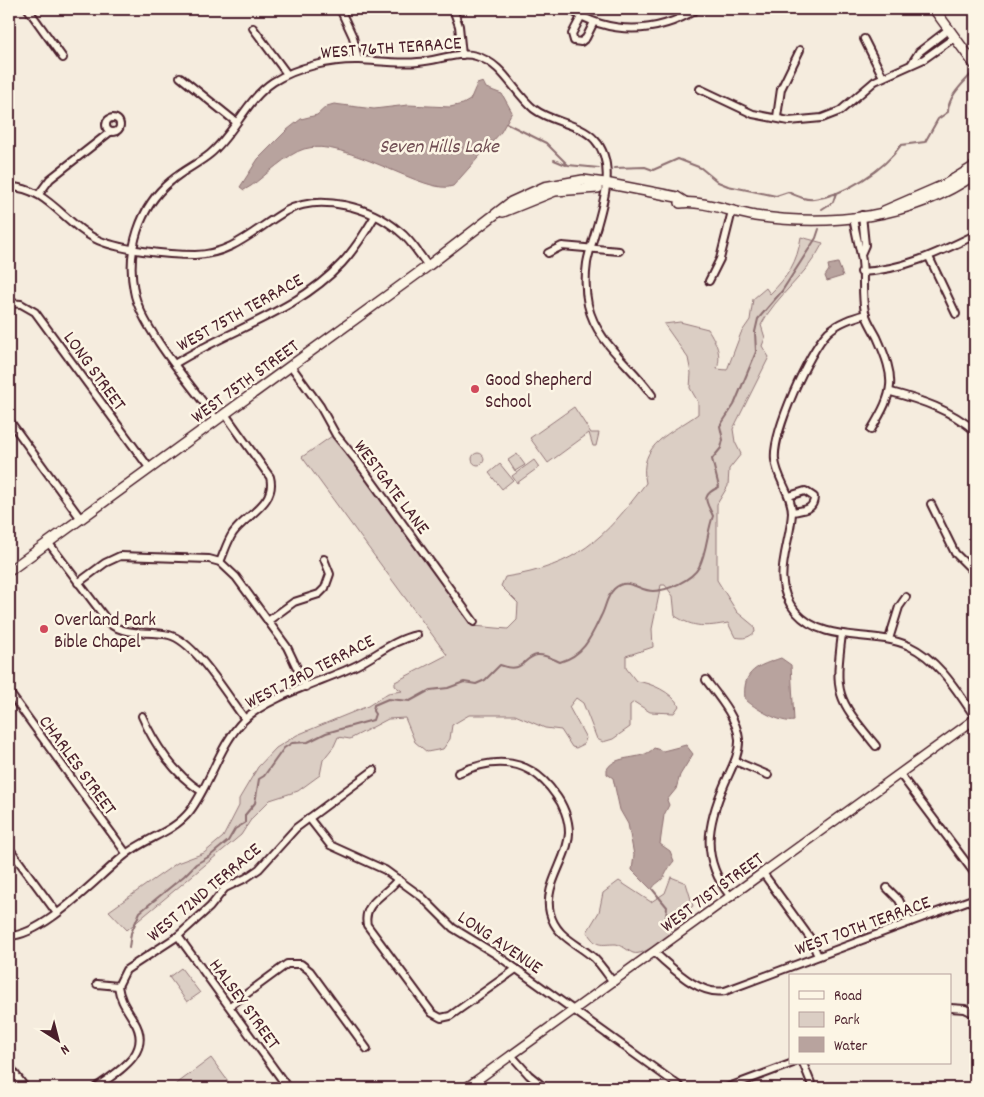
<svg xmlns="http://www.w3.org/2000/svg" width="984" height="1097" font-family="Dekko,sans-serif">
<rect width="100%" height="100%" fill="#f5ecde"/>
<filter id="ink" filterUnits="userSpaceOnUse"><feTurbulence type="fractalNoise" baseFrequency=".02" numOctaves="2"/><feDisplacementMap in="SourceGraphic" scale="10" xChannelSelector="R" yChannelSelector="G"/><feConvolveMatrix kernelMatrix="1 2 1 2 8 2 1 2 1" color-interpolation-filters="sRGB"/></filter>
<g filter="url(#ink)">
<!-- green -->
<g fill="#dbcec4" stroke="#927678">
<path d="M801 237 823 243C807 276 776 295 761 325L765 338 762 346 769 357 733 429 735 442 741 454 729 469 728 486 717 504V580L737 612 754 626 755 632C748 638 744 639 735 637L728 623C706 627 694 628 675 616L673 596 665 585H661L652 629 653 647 626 656V668L636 681C651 683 672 692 679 706L674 713 650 712 634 702 630 705V727L613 739 603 742 597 739 583 703 576 698 569 707 586 738 584 744 576 748 572 747 561 730 545 728 515 715H469L452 725 450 739 443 749 427 752 415 742 405 718 388 719 350 739 338 737 334 746 323 760 320 775 298 791 270 800 252 818 241 835 127 930 109 911 177 863 204 853 223 837 239 806V799L258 767 276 748 297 735 368 706 388 693 402 691 395 686V682L447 655 302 457 332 436 363 474 473 626 508 629 517 620 518 603 501 586 505 577C577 566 604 539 646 483 637 444 672 433 698 414V402L690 388 691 373 688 358 664 324 680 322 708 329C716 342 722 354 717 369L727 370 741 333 750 320 753 299 766 288 770 294C788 276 797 263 801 237Z"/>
<path d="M574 407 591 433H599L596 446H593L589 433 548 463 530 438Z"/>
<circle cx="478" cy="459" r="6"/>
<path d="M517 454 525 465 515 471 508 460Z"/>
<path d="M534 460 539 467 517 483 512 476Z"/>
<path d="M500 464 513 480 502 489 489 473Z"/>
<path d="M671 877 686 883 693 906 681 917 679 926C669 934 645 957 633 953 628 951 622 945 616 944 600 944 597 948 587 932L599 912 603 893 619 881 651 902 665 893Z"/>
<path d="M181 968 200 993 187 1002 169 977Z"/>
<path d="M211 1058 233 1088H171Z"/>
</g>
<!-- water -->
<g fill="#b8a39e" stroke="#8c6e70">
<path d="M483 82 486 88 502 94 512 112 501 132 453 186C428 197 344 136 304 149 287 154 265 176 251 186L244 190 240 187 258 159 287 130 301 119 317 115 327 106 334 104 374 109 408 105 450 107 463 104 470 100 477 84Z"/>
<path d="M838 263 843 276 827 281 825 276 829 270 828 265Z"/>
<path d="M781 658 791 665 794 721C781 724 754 708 745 699 742 670 758 666 781 658Z"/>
<path d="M686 745 693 754 680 775 676 789 667 800 669 805 664 815 660 844 670 851 674 861C668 868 669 868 665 875 662 882 654 883 652 890L632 870 634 855 628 824 620 810 613 778 607 774V769C617 753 641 762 654 748L663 751Z"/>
</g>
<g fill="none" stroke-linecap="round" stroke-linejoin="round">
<!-- stream -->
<g stroke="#8c6e70" stroke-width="2">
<path d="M506 123 546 143 568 165 599 168"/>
<path d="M554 160 566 165"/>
<path d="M614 168 645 167 653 170 678 159 701 168 718 182 728 186 776 196 788 192C797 196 805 200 814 199 845 195 884 170 901 145L925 142 938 119 948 112C948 95 965 82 975 70"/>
<path d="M822 209 833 202 836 193"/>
<path d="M653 890 667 907 666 917 670 922"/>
<path d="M129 948 131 933 140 912 184 876 196 864 210 856 228 841 235 829 245 823V815L255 803 259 779 264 776 284 748 292 743 308 742 326 733 373 720 375 714 373 711 374 705 388 699 410 701 430 690 448 688 464 682 476 684 485 680 500 665C524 674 522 658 537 655 545 654 553 659 560 662 584 655 591 637 601 616 606 607 606 597 614 589 627 576 639 591 653 591 667 591 692 580 699 567 707 551 707 532 713 516 707 502 699 496 719 487L712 459 721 448 723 440 720 426 734 405 756 352 755 332 758 319 782 291 816 238 819 229"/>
</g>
<!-- minor casing -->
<g stroke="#4a1f2b" stroke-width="10">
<g id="minor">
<path d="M28 9 63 58"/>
<path d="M340 9 353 37 358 60"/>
<path d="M453 9 459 26 462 55"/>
<path d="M569 9C609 35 656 35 697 9"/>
<path d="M581 17 572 34 574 41 581 42 586 38 594 22"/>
<path d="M253 28 287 74"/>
<path d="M864 39 883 77"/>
<path d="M912 63 919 52 949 29"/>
<path d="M180 77 236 122"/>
<path d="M700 89 753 114 789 121 822 118 840 111 875 81 924 59 955 37"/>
<path d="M777 117 781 89 800 50"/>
<circle cx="113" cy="125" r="7"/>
<path d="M9 187C47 187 63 222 94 238 116 250 169 255 195 255 233 254 255 229 286 211 320 193 371 207 399 231 411 240 419 254 428 266"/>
<path d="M39 194 50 179 110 132"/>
<path d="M853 217C855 230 858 242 861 255 865 273 861 293 865 312 867 321 873 329 877 337 896 380 895 390 871 430"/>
<path d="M548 253 562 246 619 251"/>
<path d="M861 254 865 245 862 215"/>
<path d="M929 257 956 314"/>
<path d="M861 272C903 270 938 253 975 235"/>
<path d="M709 281 720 259 732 211"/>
<path d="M9 303 21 304 35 312 150 469"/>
<path d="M866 314C852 318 839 322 828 332 809 351 772 433 775 460 777 479 792 494 792 513 790 548 769 581 796 612 825 645 872 629 909 646 939 660 957 691 975 717"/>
<path d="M176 363C230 329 297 312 342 263 355 249 365 233 375 216"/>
<path d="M291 366 320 406 336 435 358 462 474 622"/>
<path d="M891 392C921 400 951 410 975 431"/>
<path d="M9 420 81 519"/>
<path d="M217 420C194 389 140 327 134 291 126 251 139 207 171 181 183 170 198 164 210 154 235 133 246 100 273 82 297 67 332 59 360 60 380 61 399 64 418 62 437 61 458 51 476 56 504 64 513 92 534 109 552 123 580 123 595 140 623 170 593 229 587 263 585 277 585 291 588 305 597 344 631 364 652 395"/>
<path d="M789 496 805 491 814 497C814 511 802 510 792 512"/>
<path d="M931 504 955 553 975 573"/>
<path d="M48 542 110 624C129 637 148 630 169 635 195 641 228 697 245 719"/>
<path d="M220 562C224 553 227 542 233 533 246 515 277 503 270 477L225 414"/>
<path d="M78 583 105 563 120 556 209 559 220 562 236 577 287 647 306 687"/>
<path d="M268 621 294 602 319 594 325 588 330 574 324 559"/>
<path d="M842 634C834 696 837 698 876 746"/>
<path d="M889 639 899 607 906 597"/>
<path d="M706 680C718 696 737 718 739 739 740 754 731 769 725 783 707 824 700 859 731 897"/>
<path d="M9 692 126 853"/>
<path d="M142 716C154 744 175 775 201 791"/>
<path d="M735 761 768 775"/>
<path d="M458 773C496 756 530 758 555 794 563 804 569 819 569 833 568 860 543 885 550 913 556 937 577 943 594 958 601 965 607 974 613 982"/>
<path d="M900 774 975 874"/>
<path d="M309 818 330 845 385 870 422 897 453 928 497 955 682 1088"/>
<path d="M9 848 56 912"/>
<path d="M763 873 810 938 818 956"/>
<path d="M398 879C387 895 362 902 367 925L432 1013 441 1018 450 1016 516 969"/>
<path d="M887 888 899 900 910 922"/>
<path d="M9 936C45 935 97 877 125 855 145 838 173 833 190 811 211 783 219 745 244 720 267 697 323 681 353 667 375 657 392 640 417 635"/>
<path d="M178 936 288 1088"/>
<path d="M655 953C674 969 699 996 725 991L975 898"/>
<path d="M97 984 118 986 126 970 178 936 210 907 225 888 246 878 259 869 296 828 374 770"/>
<path d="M230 1006 287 964H301L310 971 367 1049"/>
<path d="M950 1008 965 1009 975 1014"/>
<path d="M511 1055 529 1075 545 1088"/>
<path d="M803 1063 813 1088"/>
<path d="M95 1088C117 1072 154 1053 134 1021 127 1009 120 1001 118 986"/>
<path d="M726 1088 793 1063"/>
</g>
</g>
<!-- tertiary casing -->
<g stroke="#4a1f2b" stroke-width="11">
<path id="tertiary" d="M466 1088 975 719"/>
</g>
<!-- secondary casing -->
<g stroke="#4a1f2b" stroke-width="12">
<g id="secondary">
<path d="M934 9 975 65"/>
<path d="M680 203C702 200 732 212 755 216 830 227 913 218 975 174"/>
<path d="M884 211 944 185 975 166"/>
<path d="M503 212 555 191 598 188"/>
<path d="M9 571 428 266 511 202 544 187 583 180 605 183 677 197 685 202"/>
</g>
</g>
<!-- primary casing -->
<g stroke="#4a1f2b" stroke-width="14">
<g id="primary">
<path d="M9 1069 23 1088"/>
<path d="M9 1085 11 1088"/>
</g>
</g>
<!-- minor -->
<use href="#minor" stroke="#fcf5e5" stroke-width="6"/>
<!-- tertiary -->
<use href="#tertiary" stroke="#fcf5e5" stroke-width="8"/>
<!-- secondary -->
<use href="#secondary" stroke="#fcf5e5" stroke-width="9"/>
<!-- primary -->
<use href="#primary" stroke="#fcf5e5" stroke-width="10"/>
</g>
</g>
<!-- markers -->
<g fill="#d1495b" stroke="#fcf5e5" stroke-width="2">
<circle cx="475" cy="389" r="5"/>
<circle cx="44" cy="629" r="5"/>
</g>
<g text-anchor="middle" stroke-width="5" stroke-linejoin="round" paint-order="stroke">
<!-- street labels -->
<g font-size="19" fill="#4a1f2b" stroke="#fcf5e5">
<text transform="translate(391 46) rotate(-4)" y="7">WEST 76TH TERRACE</text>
<text transform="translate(239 311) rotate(-29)" y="7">WEST 75TH TERRACE</text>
<text transform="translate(96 370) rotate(54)" y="7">LONG STREET</text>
<text transform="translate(244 380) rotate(-36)" y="7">WEST 75TH STREET</text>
<text transform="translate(393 486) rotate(53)" y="7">WESTGATE LANE</text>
<text transform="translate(309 670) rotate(-27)" y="7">WEST 73RD TERRACE</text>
<text transform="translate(79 764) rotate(54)" y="7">CHARLES STREET</text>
<text transform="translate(203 891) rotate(-40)" y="7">WEST 72ND TERRACE</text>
<text transform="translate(711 891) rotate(-36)" y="7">WEST 71ST STREET</text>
<text transform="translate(862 924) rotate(-20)" y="7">WEST 70TH TERRACE</text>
<text transform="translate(501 941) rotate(34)" y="7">LONG AVENUE</text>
<text transform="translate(246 1003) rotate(54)" y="7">HALSEY STREET</text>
</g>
<!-- poi labels -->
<g font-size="19" fill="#4a1f2b" stroke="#fcf5e5" text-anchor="start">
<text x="485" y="385">Good Shepherd<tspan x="485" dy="22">School</tspan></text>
<text x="54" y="625">Overland Park<tspan x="54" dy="22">Bible Chapel</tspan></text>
</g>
<!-- water labels -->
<g font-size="20" font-style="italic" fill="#704d53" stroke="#fcf5e5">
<text x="439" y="152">Seven Hills Lake</text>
</g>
</g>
<!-- margin -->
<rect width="984" height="1097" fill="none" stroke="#fcf5e5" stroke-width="30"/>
<rect x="15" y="15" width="954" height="1067" fill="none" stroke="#4a1f2b" stroke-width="2" filter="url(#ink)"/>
<!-- legend -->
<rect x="789" y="974" width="162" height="90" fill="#fcf5e5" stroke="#b59f9b"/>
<rect x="799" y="991" width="25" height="8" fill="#fcf5e5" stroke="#b59f9b"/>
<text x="834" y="1000" font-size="15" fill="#4a1f2b">Road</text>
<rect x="799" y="1012" width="25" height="15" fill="#dbcec4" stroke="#b59f9b"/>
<text x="834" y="1024" font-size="15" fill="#4a1f2b">Park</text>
<rect x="799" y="1037" width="25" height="15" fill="#b8a39e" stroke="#b59f9b"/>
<text x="834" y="1050" font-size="15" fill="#4a1f2b">Water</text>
<!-- north arrow -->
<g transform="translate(58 1040) rotate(144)" stroke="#fcf5e5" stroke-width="4" paint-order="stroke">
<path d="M0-4L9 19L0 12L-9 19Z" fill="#4a1f2b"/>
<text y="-8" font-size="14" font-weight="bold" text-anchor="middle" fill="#4a1f2b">N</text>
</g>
</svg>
